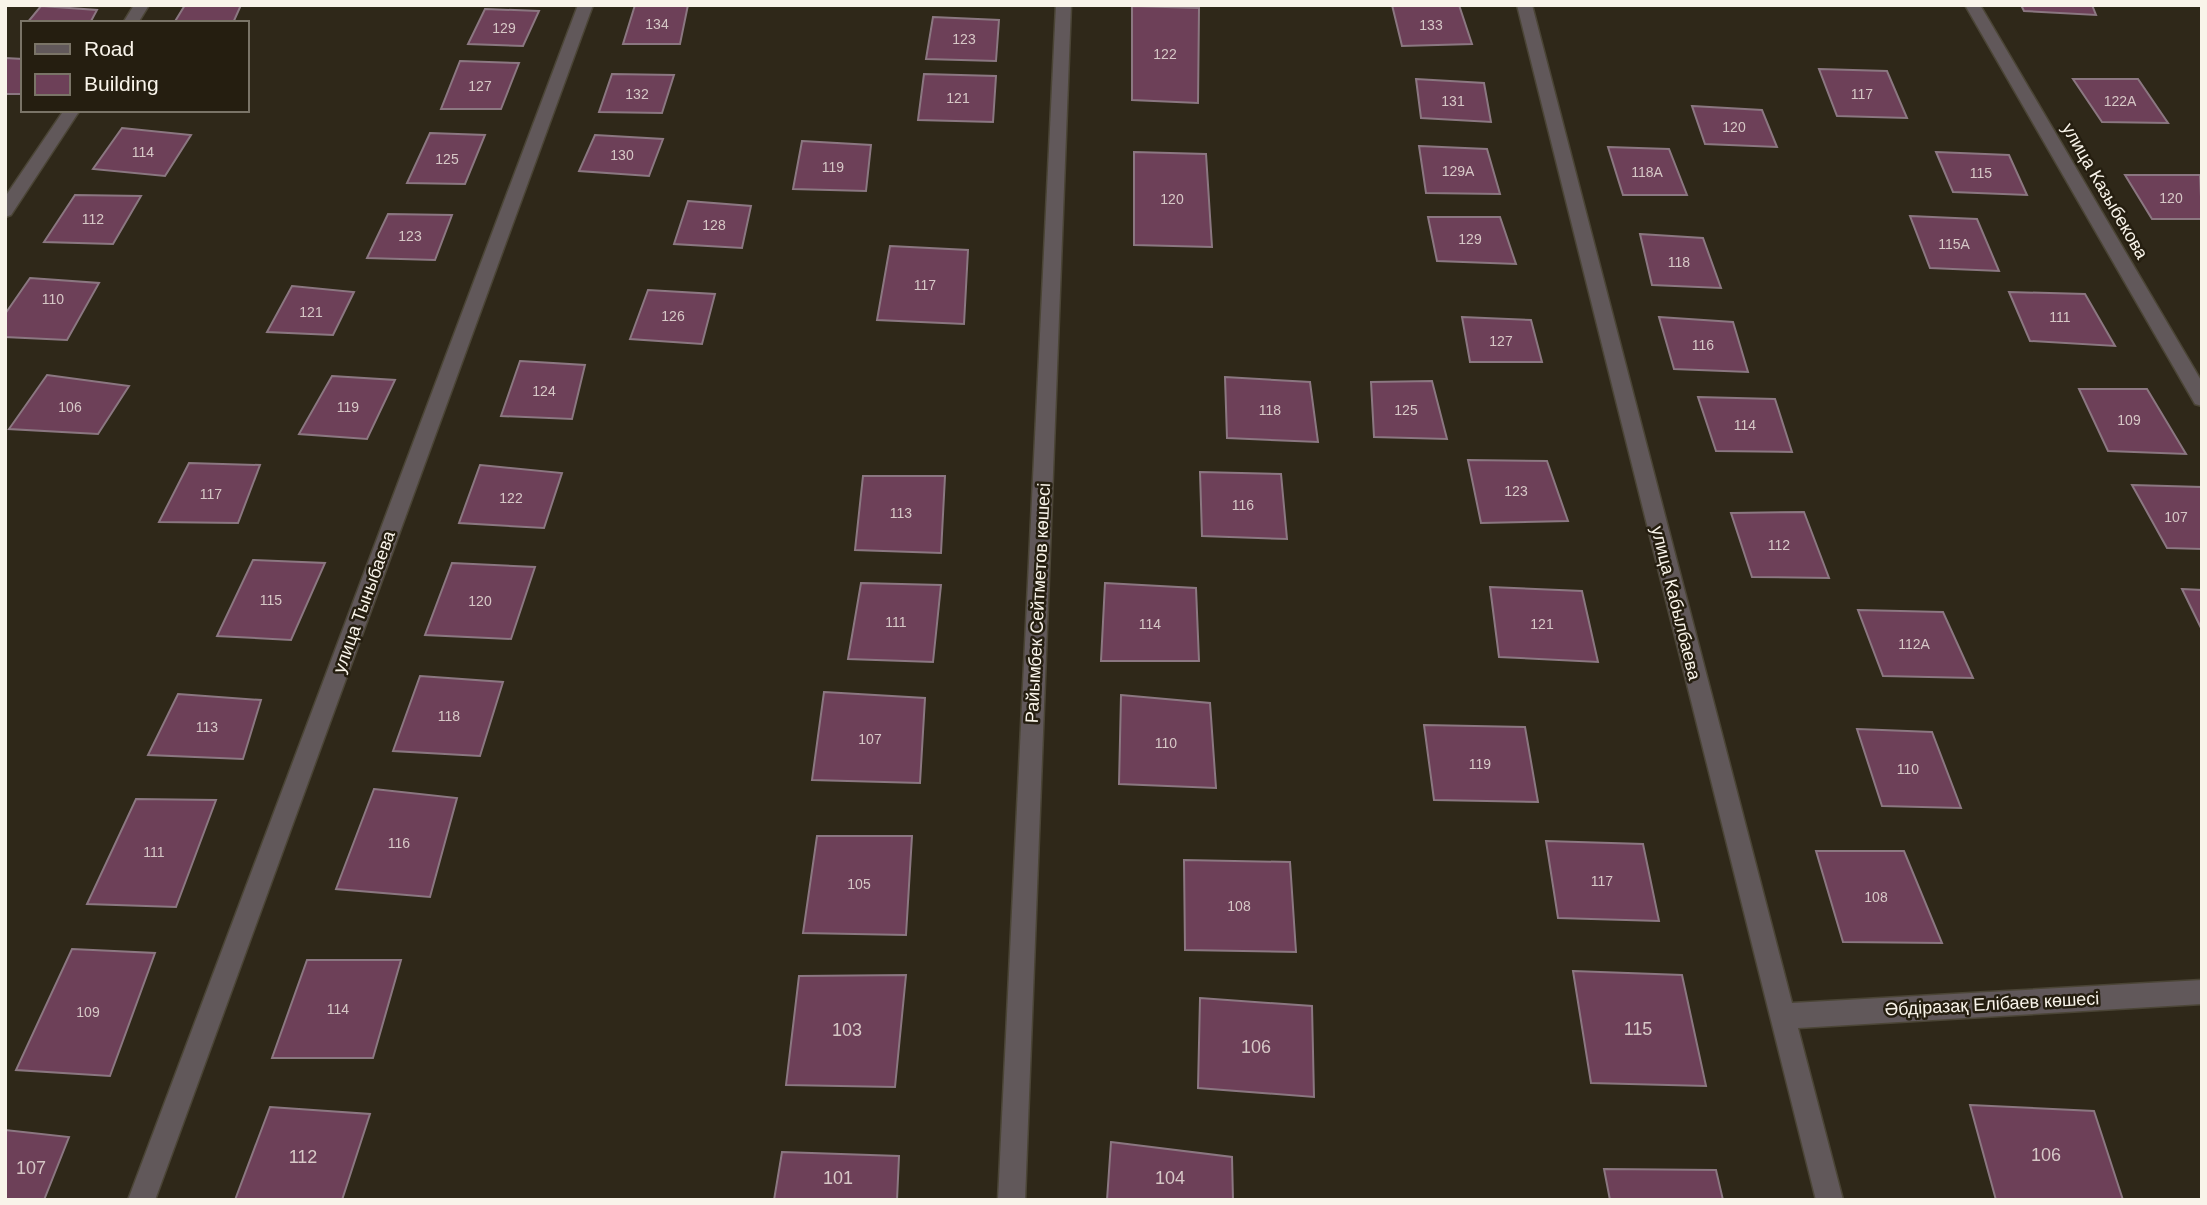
<svg xmlns="http://www.w3.org/2000/svg" width="2207" height="1205" font-family="Arial,sans-serif">
<rect width="100%" height="100%" fill="#2f2819"/>
<!-- building -->
<g fill="#6d4058" stroke="#8b7781" stroke-width="2">
<path d="M185 5H241L233 23H174Z"/>
<path d="M635 5H688L680 44H623Z"/>
<path d="M1392 5H1459L1472 44 1402 46Z"/>
<path d="M2021 5H2092L2096 15 2024 11Z"/>
<path d="M41 6 97 10 90 23H27Z"/>
<path d="M1132 6 1199 8 1198 103 1132 100Z"/>
<path d="M485 9 539 11 523 46 468 44Z"/>
<path d="M933 17 999 20 996 61 926 59Z"/>
<path d="M5 58 23 59V94H5Z"/>
<path d="M460 61 519 63 501 109H441Z"/>
<path d="M1819 69 1887 71 1907 118 1837 116Z"/>
<path d="M612 74 674 75 662 113 599 112Z"/>
<path d="M924 74 996 76 993 122 918 120Z"/>
<path d="M1416 79 1484 83 1491 122 1421 118Z"/>
<path d="M2073 79H2138L2168 123 2102 122Z"/>
<path d="M1692 106 1762 110 1777 147 1705 144Z"/>
<path d="M122 128 191 135 165 176 93 169Z"/>
<path d="M430 133 485 135 465 184 407 183Z"/>
<path d="M595 135 663 139 649 176 579 171Z"/>
<path d="M802 141 871 145 866 191 793 189Z"/>
<path d="M1419 146 1487 149 1500 194 1426 193Z"/>
<path d="M1608 147 1669 149 1687 195H1623Z"/>
<path d="M1134 152 1206 154 1212 247 1134 245Z"/>
<path d="M1936 152 2009 155 2027 195 1953 192Z"/>
<path d="M2125 175H2200L2202 219H2152Z"/>
<path d="M75 195 141 196 113 244 44 242Z"/>
<path d="M688 201 751 206 742 248 674 244Z"/>
<path d="M388 214 452 215 435 260 367 258Z"/>
<path d="M1910 216 1977 219 1999 271 1930 268Z"/>
<path d="M1428 217H1500L1516 264 1437 261Z"/>
<path d="M1640 234 1703 238 1721 288 1652 285Z"/>
<path d="M890 246 968 250 964 324 877 320Z"/>
<path d="M30 278 99 283 67 340 5 337V314Z"/>
<path d="M292 286 354 292 333 335 267 332Z"/>
<path d="M648 290 715 294 702 344 630 339Z"/>
<path d="M2009 292 2085 294 2115 346 2030 341Z"/>
<path d="M1462 317 1531 320 1542 362H1470Z"/>
<path d="M1659 317 1733 322 1748 372 1674 369Z"/>
<path d="M520 361 585 365 572 419 501 416Z"/>
<path d="M47 375 129 386 98 434 9 429Z"/>
<path d="M332 376 395 380 367 439 299 434Z"/>
<path d="M1225 377 1310 382 1318 442 1227 438Z"/>
<path d="M1432 381 1447 439 1374 437 1371 382Z"/>
<path d="M2079 389H2147L2186 454 2108 451Z"/>
<path d="M1698 397 1775 399 1792 452 1716 451Z"/>
<path d="M1468 460 1547 461 1568 521 1481 523Z"/>
<path d="M189 463 260 465 238 523 159 522Z"/>
<path d="M480 465 562 473 544 528 459 523Z"/>
<path d="M1200 472 1281 474 1287 539 1202 536Z"/>
<path d="M863 476H945L941 553 855 550Z"/>
<path d="M2132 485 2202 487V549L2167 548Z"/>
<path d="M1804 512 1829 578 1752 577 1731 513Z"/>
<path d="M253 560 325 563 291 640 217 636Z"/>
<path d="M452 563 535 567 511 639 425 635Z"/>
<path d="M861 583 941 585 933 662 848 659Z"/>
<path d="M1105 583 1196 588 1199 661H1101Z"/>
<path d="M1490 587 1582 591 1598 662 1499 657Z"/>
<path d="M2182 589 2202 590V630Z"/>
<path d="M1858 610 1943 612 1973 678 1883 676Z"/>
<path d="M420 676 503 682 480 756 393 751Z"/>
<path d="M824 692 925 698 920 783 812 780Z"/>
<path d="M178 694 261 700 243 759 148 755Z"/>
<path d="M1121 695 1210 703 1216 788 1119 784Z"/>
<path d="M1424 725 1525 727 1538 802 1434 800Z"/>
<path d="M1857 729 1932 732 1961 808 1882 806Z"/>
<path d="M374 789 457 798 430 897 336 889Z"/>
<path d="M136 799 216 800 176 907 87 904Z"/>
<path d="M817 836H912L906 935 803 933Z"/>
<path d="M1546 841 1643 844 1659 921 1558 918Z"/>
<path d="M1816 851H1904L1942 943 1843 942Z"/>
<path d="M1184 860 1290 862 1296 952 1185 950Z"/>
<path d="M72 949 155 953 110 1076 16 1070Z"/>
<path d="M307 960H401L373 1058H272Z"/>
<path d="M1573 971 1682 975 1706 1086 1591 1083Z"/>
<path d="M906 975 895 1087 786 1085 799 976Z"/>
<path d="M1200 998 1312 1006 1314 1097 1198 1088Z"/>
<path d="M1970 1105 2094 1111 2123 1200H1996Z"/>
<path d="M270 1107 370 1114 342 1200H235Z"/>
<path d="M5 1130 69 1137 44 1200H5Z"/>
<path d="M1111 1142 1232 1157 1233 1200H1107Z"/>
<path d="M782 1152 899 1156 897 1200H774Z"/>
<path d="M1604 1169 1716 1170 1723 1200H1610Z"/>
</g>
<g fill="none" stroke-linecap="round" stroke-linejoin="round">
<!-- minor casing -->
<g stroke="#4b4536" stroke-width="3">
<g id="minor">
<path d="M134 5H149L138 23H123Z"/>
<path d="M578 5H593L155 1200H128Z"/>
<path d="M1056 5H1071L1025 1200H998Z"/>
<path d="M1517 5H1532L1792 1003 2202 980V1004L1798 1028 1843 1200H1816Z"/>
<path d="M1965 5H1980L2202 382V406L2195 404Z"/>
<path d="M64 110H80L11 215 5 217V197Z"/>
</g>
</g>
<!-- minor -->
<use href="#minor" fill="#61585a" fill-rule="evenodd"/>
</g>
<g text-anchor="middle" stroke-width="5" stroke-linejoin="round" paint-order="stroke">
<!-- number labels -->
<g font-size="14" fill="#d6c7c6">
<text x="657" y="29">134</text>
<text x="1431" y="30">133</text>
<text x="504" y="33">129</text>
<text x="964" y="44">123</text>
<text x="1165" y="59">122</text>
<text x="480" y="91">127</text>
<text x="637" y="99">132</text>
<text x="1862" y="99">117</text>
<text x="958" y="103">121</text>
<text x="1453" y="106">131</text>
<text x="2120" y="106">122А</text>
<text x="1734" y="132">120</text>
<text x="143" y="157">114</text>
<text x="622" y="160">130</text>
<text x="447" y="164">125</text>
<text x="833" y="172">119</text>
<text x="1458" y="176">129А</text>
<text x="1647" y="177">118А</text>
<text x="1981" y="178">115</text>
<text x="2171" y="203">120</text>
<text x="1172" y="204">120</text>
<text x="93" y="224">112</text>
<text x="714" y="230">128</text>
<text x="410" y="241">123</text>
<text x="1470" y="244">129</text>
<text x="1954" y="249">115А</text>
<text x="1679" y="267">118</text>
<text x="925" y="290">117</text>
<text x="53" y="304">110</text>
<text x="311" y="317">121</text>
<text x="673" y="321">126</text>
<text x="2060" y="322">111</text>
<text x="1501" y="346">127</text>
<text x="1703" y="350">116</text>
<text x="544" y="396">124</text>
<text x="70" y="412">106</text>
<text x="348" y="412">119</text>
<text x="1270" y="415">118</text>
<text x="1406" y="415">125</text>
<text x="2129" y="425">109</text>
<text x="1745" y="430">114</text>
<text x="1516" y="496">123</text>
<text x="211" y="499">117</text>
<text x="511" y="503">122</text>
<text x="1243" y="510">116</text>
<text x="901" y="518">113</text>
<text x="2176" y="522">107</text>
<text x="1779" y="550">112</text>
<text x="271" y="605">115</text>
<text x="480" y="606">120</text>
<text x="896" y="627">111</text>
<text x="1150" y="629">114</text>
<text x="1542" y="629">121</text>
<text x="1914" y="649">112А</text>
<text x="449" y="721">118</text>
<text x="207" y="732">113</text>
<text x="870" y="744">107</text>
<text x="1166" y="748">110</text>
<text x="1480" y="769">119</text>
<text x="1908" y="774">110</text>
<text x="399" y="848">116</text>
<text x="154" y="857">111</text>
<text x="1602" y="886">117</text>
<text x="859" y="889">105</text>
<text x="1876" y="902">108</text>
<text x="1239" y="911">108</text>
<text x="338" y="1014">114</text>
<text x="88" y="1017">109</text>
</g>
<!-- street labels -->
<g font-size="18" fill="#f9f4ea" stroke="#251e10">
<text transform="translate(2105 191) rotate(60)" y="6">улица Казыбекова</text>
<text transform="translate(364 602) rotate(-70)" y="6">улица Тыныбаева</text>
<text transform="translate(1038 603) rotate(-87)" y="6">Райымбек Сейтметов көшесі</text>
<text transform="translate(1676 603) rotate(76)" y="6">улица Кабылбаева</text>
<text transform="translate(1992 1004) rotate(-3)" y="6">Әбдіразақ Елібаев көшесі</text>
</g>
<!-- near-number labels -->
<g font-size="18" fill="#d6c7c6">
<text x="1638" y="1035">115</text>
<text x="847" y="1036">103</text>
<text x="1256" y="1053">106</text>
<text x="2046" y="1161">106</text>
<text x="303" y="1163">112</text>
<text x="31" y="1174">107</text>
<text x="838" y="1184">101</text>
<text x="1170" y="1184">104</text>
</g>
</g>
<!-- border -->
<rect width="2207" height="1205" fill="none" stroke="#f9f4ea" stroke-width="14"/>
<!-- legend -->
<rect x="21" y="21" width="228" height="91" fill="#251e10" stroke="#7a7467" stroke-width="2"/>
<rect x="35" y="44" width="35" height="10" fill="#61585a" stroke="#7a7467" stroke-width="2"/>
<text x="84" y="56" font-size="21" fill="#f9f4ea">Road</text>
<rect x="35" y="74" width="35" height="21" fill="#6d4058" stroke="#7a7467" stroke-width="2"/>
<text x="84" y="91" font-size="21" fill="#f9f4ea">Building</text>
</svg>
